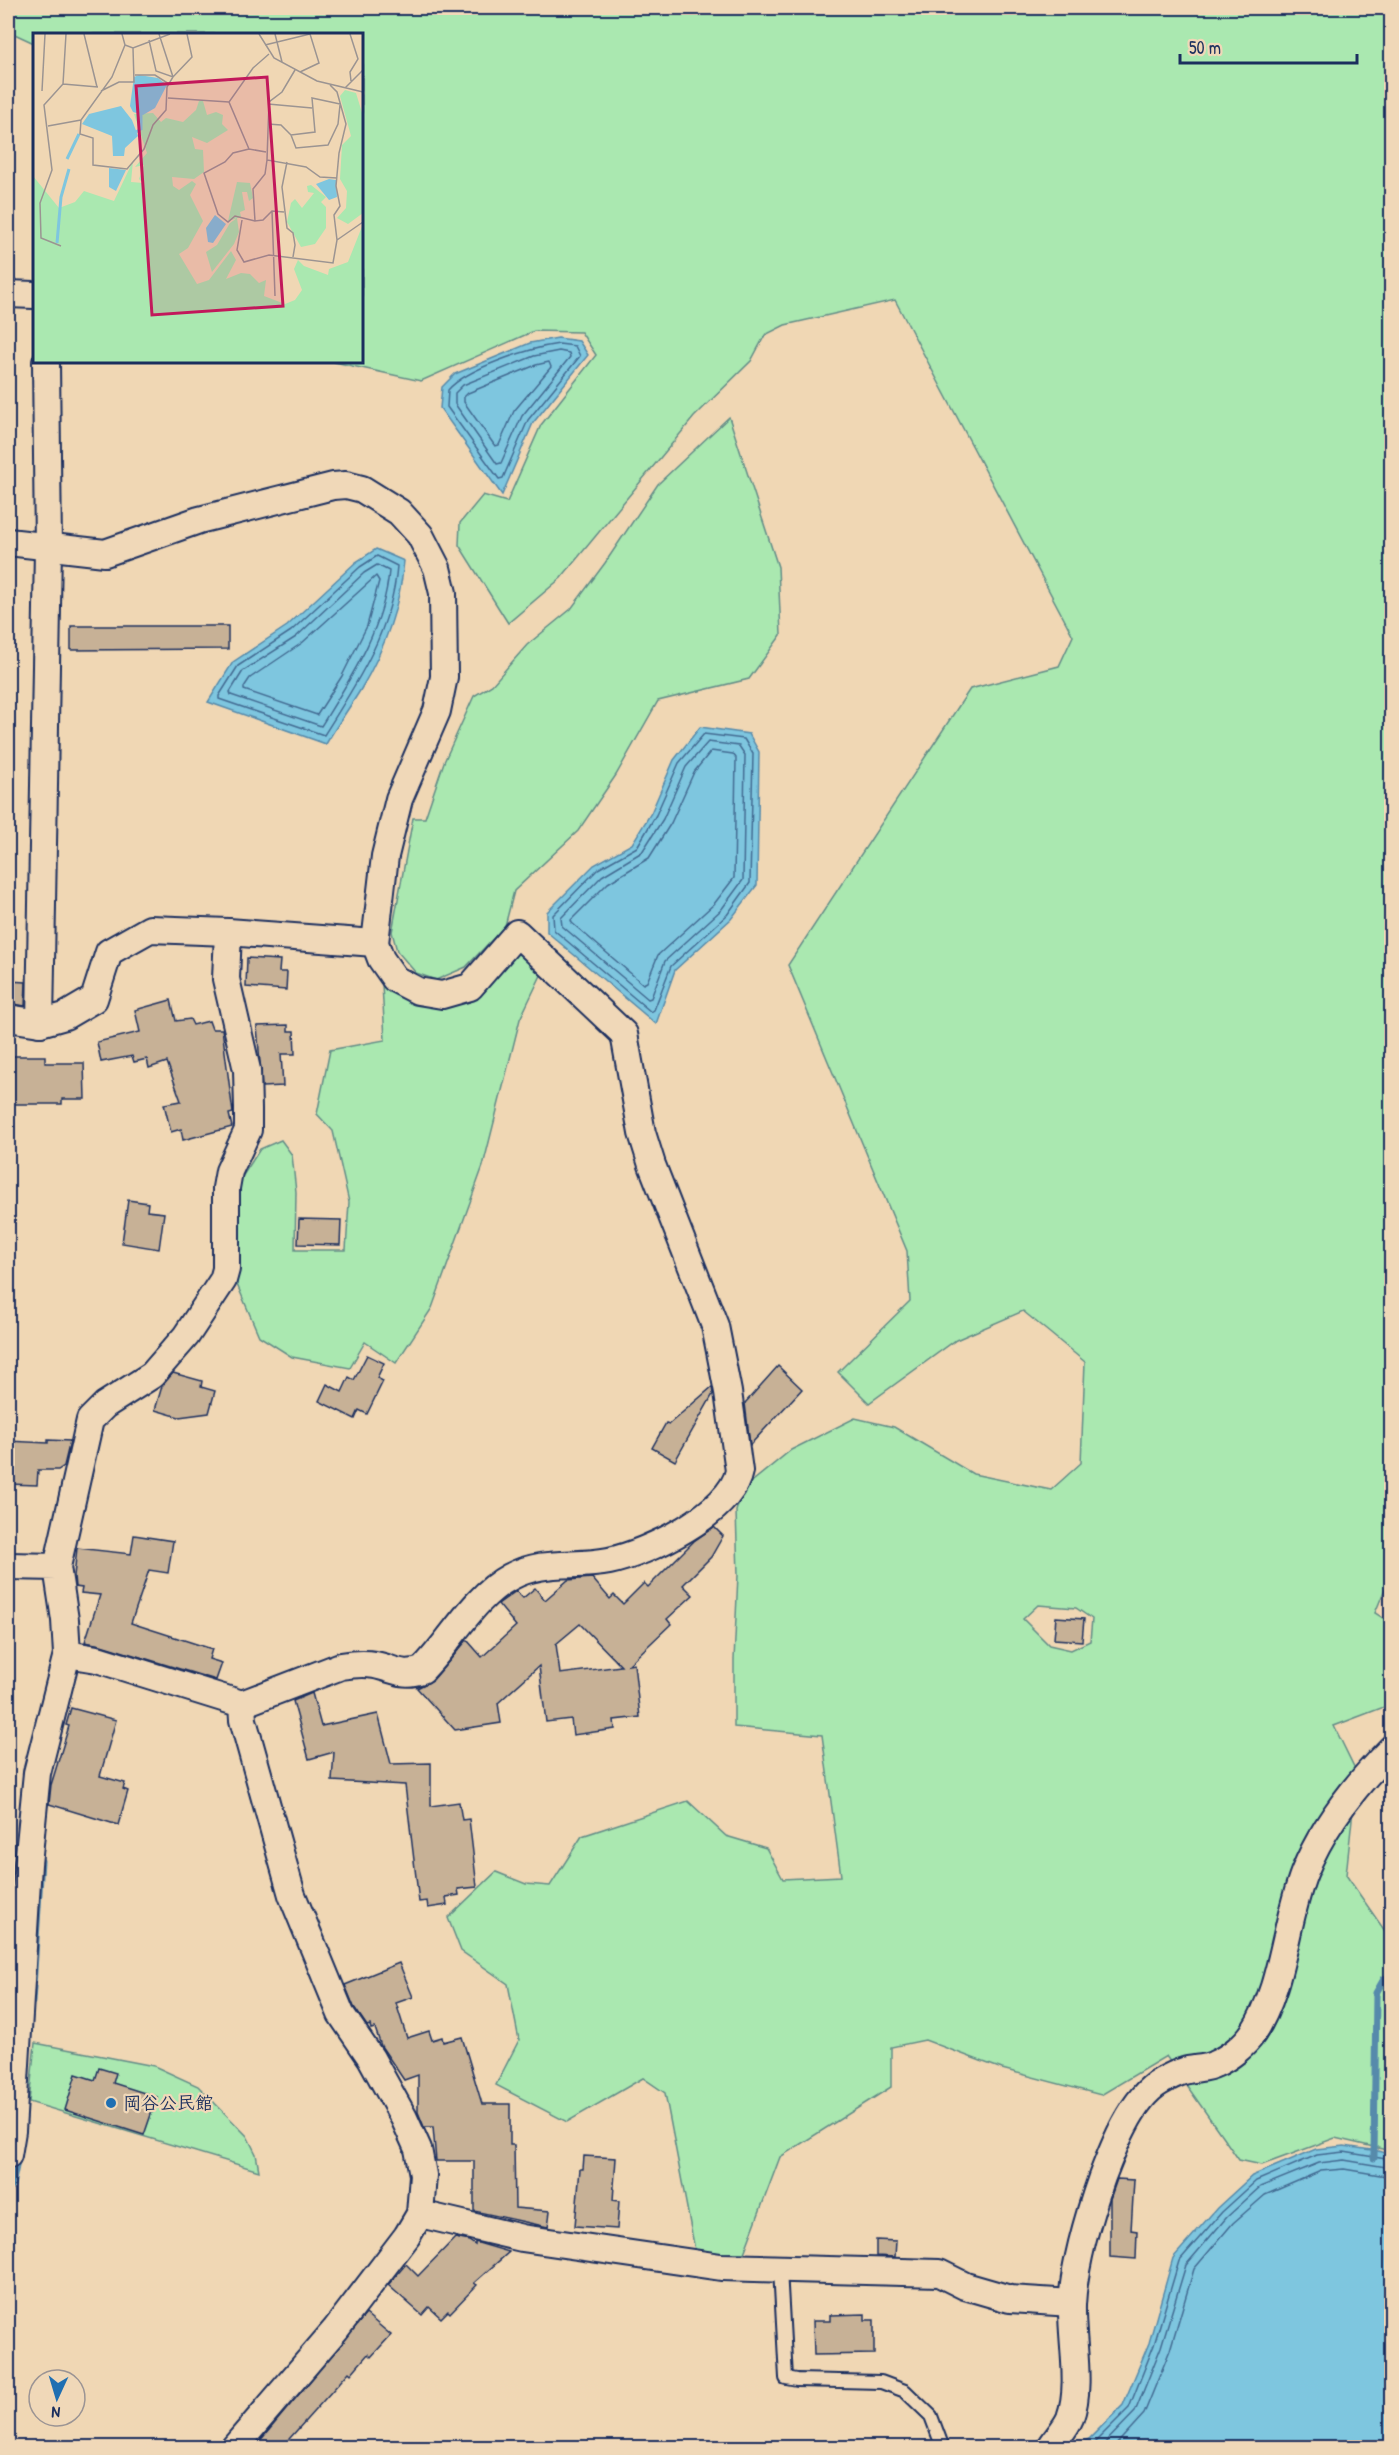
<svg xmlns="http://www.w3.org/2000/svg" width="1399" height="2455" font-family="'Patrick Hand','Klee One',sans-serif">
<rect width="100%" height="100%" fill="#f0d7b4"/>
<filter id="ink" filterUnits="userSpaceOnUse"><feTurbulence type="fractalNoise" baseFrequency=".0167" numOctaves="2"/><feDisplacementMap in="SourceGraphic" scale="12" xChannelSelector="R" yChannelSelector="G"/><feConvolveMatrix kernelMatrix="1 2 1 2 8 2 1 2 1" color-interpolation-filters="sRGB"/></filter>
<g filter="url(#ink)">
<!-- green -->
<g fill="#aae8b0" stroke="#628c87" stroke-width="1.5" fill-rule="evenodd">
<path d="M8 8H1391L1392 1572 1375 1613 1391 1623 1392 1704 1334 1726 1357 1773 1346 1875 1385 1931 1391 1956V2151L1335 2138 1262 2165 1239 2160 1166 2056 1101 2095 1002 2069 925 2040 891 2047V2087L780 2157 744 2253H719L695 2250 665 2093 643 2078 567 2122 496 2085 519 2040 508 1984 461 1951 448 1918 496 1872 526 1884 550 1886 582 1836 688 1801 726 1836 766 1848 783 1879 841 1876 822 1735 734 1727V1660L738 1575 736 1511 743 1489 791 1450 855 1418 894 1427 973 1474 1051 1490 1081 1463 1085 1362 1023 1311 956 1340 869 1403 838 1372 910 1301 907 1251 788 965 970 689 1059 666 1073 636 895 300 785 325 765 335 751 361 694 417 561 578 508 623 459 545 460 523 483 495 507 502 541 425 596 355 581 332 534 331 421 381 334 362H362V34H34V43L8 31ZM1038 1605 1076 1608 1092 1619 1090 1641 1071 1650 1049 1645 1023 1619Z"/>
<path d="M729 417 778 567 781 635 749 679 658 701 616 775 578 831 514 891 505 926 466 967 436 980 416 973 397 951 392 932 413 818H425L444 762 474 696 492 685 527 645 571 609 605 563 658 484Z"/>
<path d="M519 947 544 969 520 1019 483 1166 432 1308 396 1363 365 1342 350 1368 292 1357 259 1336 236 1282 240 1180 260 1149 281 1140 292 1155 296 1192 295 1250H346L349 1202 333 1131 317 1114 330 1050 385 1040 382 984 403 996 441 1007Z"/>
<path d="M35 2043 154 2066 198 2086 247 2136 256 2154 259 2171 29 2102Z"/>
</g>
<!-- water -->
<g fill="#7ec6df" stroke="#568aab" stroke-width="1.5">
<path d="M558 338 579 341 588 355 533 423 502 495 440 408 442 387 455 374 530 343Z"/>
<path d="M376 549 404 561C400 605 384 650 361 689 350 707 337 725 326 744L208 702 233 662 287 626 356 562Z"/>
<path d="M700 727 749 734 759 752 757 885 731 919 675 970 656 1024 547 932V912L594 865 632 844 651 813 674 760Z"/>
<path d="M1344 2146 1378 2151 1391 2155V2447H1071L1089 2439 1123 2405 1149 2343 1173 2258 1217 2208 1252 2176 1316 2149Z"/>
</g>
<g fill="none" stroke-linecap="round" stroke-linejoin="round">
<!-- shore -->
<g stroke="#436b92" stroke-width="1.5">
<path d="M559 344 575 346 580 356 528 420 503 478 499 479 447 407 448 390C467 368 530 348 559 344Z"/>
<path d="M559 351 569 353 570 357 522 416 501 463 497 464 455 404V393L463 385 534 356Z"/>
<path d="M549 362 551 367 514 411 499 445 495 446 464 402V397L468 393 536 365Z"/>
<path d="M377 556 397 566C392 630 357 683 324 735L219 699V696L238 666 291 631 360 567Z"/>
<path d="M377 565 389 571C384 629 350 679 321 726L231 695 230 692 243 671 296 637 364 573Z"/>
<path d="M376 576 379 581 367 626 342 676 317 715 244 690V687L250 678 302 643Z"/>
<path d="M704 734 744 739 753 754 750 883 727 915 671 966 654 1010 651 1012 554 930 553 915 598 869 637 847 656 815 679 763Z"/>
<path d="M708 742 739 746 745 755 743 880 721 910 665 961 651 998 648 999 562 926 561 918 602 876 642 852 663 819 686 767Z"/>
<path d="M711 751 733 754 736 758 734 878 714 904 658 955 647 982 643 984 572 923 571 920 608 883 649 858 671 823 694 772Z"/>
<path d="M1085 2448 1093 2444 1129 2408 1154 2345 1179 2261 1222 2212 1256 2181 1317 2155 1344 2152 1392 2160"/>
<path d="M1100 2448 1135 2412 1161 2347 1186 2265 1227 2217 1260 2187 1319 2163 1344 2160 1392 2168"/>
<path d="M1113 2448 1144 2414 1170 2350 1194 2269 1233 2223 1265 2195 1321 2171 1344 2169 1392 2177"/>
</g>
<!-- stream -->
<g stroke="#568aab" stroke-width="7">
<path d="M32 2002 41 1861"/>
<path d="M1374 2158 1376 1993 1384 1979 1392 1977"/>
<path d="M8 2192 12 2185 18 2157"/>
</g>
</g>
<!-- building -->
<g fill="#c7b196" stroke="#1b2f5e" stroke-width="1.5" fill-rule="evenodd">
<path d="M71 626H228V649L71 650Z"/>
<path d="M247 958 280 960 279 972H287L286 990 246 987Z"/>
<path d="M8 981 26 982 25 1006 8 1003Z"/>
<path d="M171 1000 176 1021 190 1019 193 1025 209 1021 212 1029H222L233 1113 229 1114 232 1127 183 1140 181 1129 171 1132 164 1104 181 1101 167 1062 149 1068 147 1059 134 1062 132 1056 101 1062 97 1042 140 1032 135 1010Z"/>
<path d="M288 1025V1031H294L295 1054H281L283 1086 262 1087 257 1026Z"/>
<path d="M8 1056H45V1063H84L85 1099H62V1104H8Z"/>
<path d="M128 1200 148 1203 147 1211 164 1213 159 1249 122 1243Z"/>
<path d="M299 1219 341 1220 340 1245 298 1244Z"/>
<path d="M367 1355 384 1363 377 1378 383 1381 367 1414 359 1410 355 1419 319 1401 327 1384 342 1392 349 1377 354 1380Z"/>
<path d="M778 1366 802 1389 750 1445 745 1403Z"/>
<path d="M173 1373 202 1381 201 1387 215 1391 209 1413 179 1417 155 1410 162 1386Z"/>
<path d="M712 1387 713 1394 675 1461 652 1448 666 1423 669 1424Z"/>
<path d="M48 1440 70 1441 64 1466 58 1470H38L37 1485 8 1484V1441L48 1443Z"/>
<path d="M714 1527 723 1536 711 1557 683 1585 693 1595 667 1619 671 1624 628 1665 634 1664 640 1717 614 1720 615 1729 573 1735 571 1719 546 1722 539 1666 498 1703 501 1723 455 1730 417 1688 433 1680 467 1640 482 1657 516 1626 498 1604 516 1591 523 1598 535 1588 545 1600 568 1580 592 1578 610 1599 614 1595 623 1604 644 1583 648 1587 694 1541ZM580 1624 621 1666 560 1674 556 1644Z"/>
<path d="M134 1535 173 1541 168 1573 149 1570 131 1623 212 1649 209 1659 222 1663 216 1680 101 1645 85 1642 100 1595 81 1593 82 1588 75 1587 74 1576 77 1548 131 1554Z"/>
<path d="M1056 1617 1084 1619 1082 1641 1054 1639Z"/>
<path d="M312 1693 321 1726 378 1714 391 1764 431 1763V1806L459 1802 462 1820 469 1819 477 1887 458 1889 459 1895 446 1897 447 1905 428 1908 427 1901 419 1902 405 1785 332 1781 334 1752 309 1759 293 1701Z"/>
<path d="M71 1708 116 1720 100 1776 125 1783 123 1789 128 1791 118 1825 49 1804 51 1785 69 1726 66 1725Z"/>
<path d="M399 1963 413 1997 396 2003 407 2038 429 2031 432 2040 442 2037 443 2042 462 2037 482 2104H510V2145H514L515 2208 550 2211 548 2227 474 2211V2161H436L433 2127H424L418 2112V2075L404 2080 381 2046 375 2028 371 2029 370 2025 367 2026 354 2007 345 1985Z"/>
<path d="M99 2068 116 2073 113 2083 157 2097 144 2135 65 2110 76 2074 95 2080Z"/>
<path d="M584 2156 616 2158 613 2200 619 2201 617 2229 575 2226 580 2169H583Z"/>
<path d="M1117 2179 1134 2180 1131 2230 1137 2231 1136 2259 1110 2257V2199Z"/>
<path d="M455 2238 469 2241 475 2245V2242L509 2252 474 2283 477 2285 450 2313 448 2311 441 2318 429 2307 422 2315 388 2285 406 2264 418 2276Z"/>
<path d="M876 2240 896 2241 895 2257 876 2256Z"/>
<path d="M366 2314 391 2335 371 2357 368 2354 351 2374 349 2372 281 2448H254Z"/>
<path d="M865 2314V2320H874V2354L814 2355 813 2321H830V2315Z"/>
</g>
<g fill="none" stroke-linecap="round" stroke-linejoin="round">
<!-- lane casing -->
<g stroke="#1b2f5e" stroke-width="16">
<path id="lane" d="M780 2269 786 2378 797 2380 881 2382 905 2391 931 2416 943 2448"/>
</g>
<!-- street casing -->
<g stroke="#1b2f5e" stroke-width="30">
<g id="street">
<path d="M8 294 34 295"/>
<path d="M8 542 105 553 199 520 333 486 346 485 362 489 399 512 420 535 437 568 443 593 444 677 437 711 399 799 385 856 375 943 381 959 395 979 418 991 442 995 470 987 517 933 624 1034 642 1133 652 1165 715 1326 728 1392 739 1471C731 1513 648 1553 609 1561 575 1568 543 1559 510 1577 473 1597 452 1640 422 1670 402 1677 395 1669 375 1665 364 1663 353 1664 341 1666L242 1704 97 1659 67 1654"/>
<path d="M228 932 375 943"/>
<path d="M8 1018 40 1023 65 1016 94 999 109 952 150 929 228 932 226 979 247 1070 248 1109V1130L229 1171 226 1188V1269L223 1280 186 1336 152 1375 105 1405 90 1420 57 1567"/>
<path d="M40 1023 48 548 46 362"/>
<path d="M8 1566 57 1567 65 1620 67 1654 37 1773 28 1864 12 2131 8 2155"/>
<path d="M420 2214 522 2238 721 2267 939 2273 965 2286 1010 2299 1072 2303"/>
<path d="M234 2448 336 2329 407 2236 420 2214 423 2175 418 2149 404 2118 371 2058 341 2014 292 1895 243 1720 242 1704"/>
<path d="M1050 2448C1056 2438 1066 2428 1070 2418 1082 2385 1071 2340 1072 2305 1074 2263 1088 2217 1102 2177 1113 2148 1132 2098 1160 2082 1167 2078 1176 2073 1184 2071 1194 2068 1206 2069 1215 2064 1229 2058 1245 2045 1253 2033 1283 1988 1285 1922 1304 1873 1323 1825 1355 1785 1392 1748"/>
</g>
</g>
<!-- lane -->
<use href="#lane" stroke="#f0d8b8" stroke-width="12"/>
<!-- street -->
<use href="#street" stroke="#f0d8b8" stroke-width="26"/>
</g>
</g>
<!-- markers -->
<circle fill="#1f6fb2" stroke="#f0d8b8" stroke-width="2" cx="111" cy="2103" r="6"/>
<g text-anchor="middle" stroke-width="4.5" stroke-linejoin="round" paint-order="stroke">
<!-- poi labels -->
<g font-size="18" font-weight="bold" fill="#1b2f5e" stroke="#f0d8b8" text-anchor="start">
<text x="123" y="2109">岡谷公民館</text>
</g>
</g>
<!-- overview -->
<g transform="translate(33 33)">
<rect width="330" height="330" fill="#f0d7b4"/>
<path d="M312 57 323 60 330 83V180L315 191 304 185 313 175 314 158 307 146 309 112 318 103 307 63ZM166 68H170L174 82 183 79 190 82 189 91 195 97 174 110 159 104 162 116 170 117 171 139 161 146 139 144 140 153 146 157 159 148 163 151 157 162 170 188 155 215 146 221 164 251 176 247 198 218 203 227 193 246 208 240 217 241 226 250 233 247 231 263 252 271 262 267 269 257 261 236 265 227 271 233 295 242 296 236 315 229 330 191V329H0V143L26 175 42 169 51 158 81 168 100 128 98 149 110 150 106 146 111 132 102 134 114 120 101 81 120 80 128 89 133 85 150 89 163 77ZM204 149 217 150 220 165 216 168 214 159H209L212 177 207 179 208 184 195 188ZM278 152 293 164 288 169 293 174V195L282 211 268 214 254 189 258 170 262 166 269 175 281 160 275 159 274 153ZM204 185 206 199 201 211 179 239 173 219 184 212 197 190Z" fill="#aae8b0"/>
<path d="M106 42 125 45 134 52 122 75 110 82 100 79 97 73 101 44ZM88 73 99 87 105 103 92 115 91 123H80L79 103 49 91 56 81ZM76 135 93 137 83 158 76 154ZM296 146 303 147 304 164 296 167 283 151ZM182 182 193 191 180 210 175 209 173 195Z" fill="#7ec6df"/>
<path fill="none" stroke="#7ec6df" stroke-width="3" d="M103 99 108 96V81M34 126 46 101M24 210 28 164 36 136"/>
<path fill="none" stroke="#9b9492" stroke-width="1.5" d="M51 1 64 54M89 1 92 12 79 44 48 87 47 101 60 105V132L94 136 111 116 120 92 133 77 134 54 140 44 126 1M226 1 241 25 284 48 330 59M242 1 249 29M317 1 325 26 317 39 318 48M116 7 123 38 140 44 159 24 154 1M92 12 100 15 137 1M232 12 277 1M262 37 249 59 236 69 234 127 273 134 287 144 304 145M267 39 286 30 277 1M102 42H122L136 51M30 51 65 54M312 55 330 37M9 58 12 1M68 58 86 49H101L100 15M135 65 196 69M235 71 279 75M235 91 248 92 258 102 282 99 279 65 307 71M15 93 48 87M258 102 263 115 295 112 305 91 307 72M216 116 196 69 220 35 236 21M234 127 232 141 220 156 222 188 230 187 239 178 251 179M254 129 249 154 254 195 260 200 262 212 260 224M239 178 242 263M209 187 204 217 211 229 236 222 300 230 304 207 301 182 307 173 303 153 306 120 313 91 304 59 297 52M222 188 202 183 195 189 185 181 171 140 192 129 200 120 216 116 233 119M304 207 330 189M28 213 8 205 7 170 19 137 11 72 30 51 33 1"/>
<path fill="#c2185b" fill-opacity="0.15" stroke="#c2185b" stroke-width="3" d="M234 44 250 273 119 282 103 53Z"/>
<rect width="330" height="330" fill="none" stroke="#1b2f5e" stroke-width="3"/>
</g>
<!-- margin -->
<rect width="1399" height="2455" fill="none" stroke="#f0d8b8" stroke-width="30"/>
<rect x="15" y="15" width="1369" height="2425" fill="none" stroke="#1b2f5e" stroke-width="2" filter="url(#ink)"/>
<!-- north arrow -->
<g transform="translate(57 2398) rotate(184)"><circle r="28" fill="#f0d8b8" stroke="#9b9494" stroke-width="1.5"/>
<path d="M0-4.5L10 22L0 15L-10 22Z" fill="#1f6fb2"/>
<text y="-9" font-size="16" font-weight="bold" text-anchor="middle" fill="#1b2f5e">N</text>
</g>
<!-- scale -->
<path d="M1180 54v9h177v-9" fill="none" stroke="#1b2f5e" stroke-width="3"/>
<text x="1189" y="54" font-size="18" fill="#1b2f5e" stroke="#f0d8b8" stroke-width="4.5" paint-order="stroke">50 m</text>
</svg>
